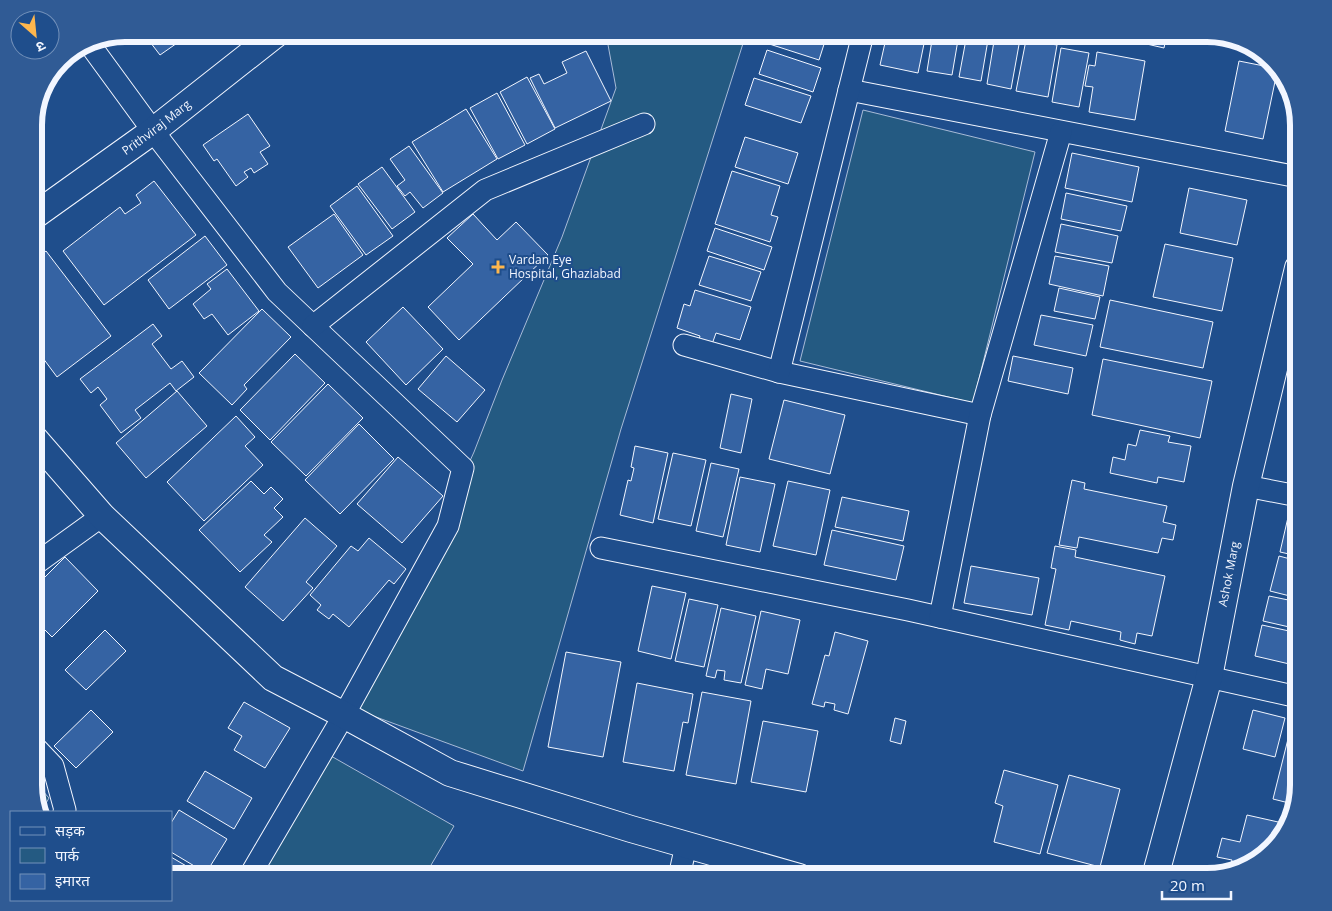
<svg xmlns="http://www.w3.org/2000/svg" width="1332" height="911" font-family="'Open Sans','Noto Sans Devanagari',sans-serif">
<rect width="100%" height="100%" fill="#1f4e8c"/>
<!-- green -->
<g fill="#245a82" stroke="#a8bbd7">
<path d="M606 34H746L621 429 523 771 357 710 474 452 502 380 562 237 616 88Z"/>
<path d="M863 110 1035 152 973 403 800 361Z"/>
<path d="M331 756 454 826 424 877H261Z"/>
<path d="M34 781 49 798 41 812 34 792Z"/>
</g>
<!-- building -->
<g fill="#3563a3" stroke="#f2f6ff">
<path d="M144 34H176L180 41 160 55Z"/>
<path d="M763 34H813L826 38 819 60 760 41Z"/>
<path d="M887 34H926L918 73 880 65Z"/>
<path d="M933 34H959L952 75 927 71Z"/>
<path d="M967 34H989L981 81 959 77Z"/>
<path d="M1112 34H1167L1164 48 1112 36Z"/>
<path d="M995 35 1020 39 1011 89 987 84Z"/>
<path d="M1026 40 1057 45 1048 97 1016 91Z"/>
<path d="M1061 48 1089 53 1079 107 1052 102Z"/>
<path d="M767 50 821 68 813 92 759 74Z"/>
<path d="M586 51 611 101 555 128 530 78 539 74 544 84 567 73 562 62Z"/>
<path d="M1097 52 1145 61 1135 120 1089 112 1093 87 1085 86 1089 65 1095 66Z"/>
<path d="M1239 61 1274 68 1277 72 1263 139 1225 131Z"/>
<path d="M527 77 555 129 527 144 500 92Z"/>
<path d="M754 78 811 96 801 123 745 105Z"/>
<path d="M497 93 525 145 498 159 470 108Z"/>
<path d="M466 109 497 159 443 192 412 142Z"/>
<path d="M248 114 270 146 260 152 268 164 254 173 251 168 244 172 248 177 236 186 217 159 214 161 203 145Z"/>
<path d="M745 137 798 153 788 184 735 167Z"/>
<path d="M409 146 443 193 423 208 410 192 405 196 397 186 405 180 390 159Z"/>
<path d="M1072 153 1139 167 1132 202 1065 188Z"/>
<path d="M382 167 415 212 392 229 358 184Z"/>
<path d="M732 171 780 186 771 215 778 217 770 242 715 224Z"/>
<path d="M154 181 196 235 104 305 63 251 120 207 125 214 141 203 136 195Z"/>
<path d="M357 186 393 236 366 255 330 206Z"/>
<path d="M1189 188 1247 200 1237 245 1180 233Z"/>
<path d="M1066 193 1127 206 1121 231 1061 219Z"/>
<path d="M334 214 363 255 318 288 288 247Z"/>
<path d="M473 214 497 240 516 222 548 255 459 340 428 307 473 264 447 238Z"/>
<path d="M1061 224 1118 236 1112 263 1055 252Z"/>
<path d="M715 228 772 247 764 270 707 251Z"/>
<path d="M205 236 227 265 169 309 148 280Z"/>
<path d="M1165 244 1233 258 1222 311 1153 297Z"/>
<path d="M46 251 111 336 57 377 34 346V260Z"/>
<path d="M709 256 761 272 751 301 699 285Z"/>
<path d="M1055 256 1109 266 1103 296 1049 284Z"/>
<path d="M227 269 259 311 228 335 212 314 204 319 193 304 211 289 207 284Z"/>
<path d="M1059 288 1100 297 1095 319 1054 311Z"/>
<path d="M695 290 751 307 740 340 716 333 711 347 698 343 700 336 677 328 684 304 690 306Z"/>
<path d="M1110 300 1213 322 1203 368 1100 347Z"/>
<path d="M403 307 443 349 406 385 366 342Z"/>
<path d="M262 309 291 337 244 385 247 389 232 405 199 373Z"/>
<path d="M1041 315 1093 325 1086 356 1034 345Z"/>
<path d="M153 324 162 336 152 344 171 369 182 361 194 377 176 391 170 383 135 410 141 418 121 433 100 405 107 399 98 387 91 393 80 379Z"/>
<path d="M295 354 325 383 270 440 240 410Z"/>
<path d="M446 356 485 390 457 422 418 389Z"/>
<path d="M1013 356 1073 368 1068 394 1008 381Z"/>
<path d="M1103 359 1212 381 1200 438 1092 415Z"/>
<path d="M328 384 363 418 306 476 271 442Z"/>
<path d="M177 391 207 426 146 478 116 443Z"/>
<path d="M731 394 752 399 741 453 720 448Z"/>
<path d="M784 400 845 415 830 474 769 459Z"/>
<path d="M236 416 255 437 245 446 263 465 204 521 167 482Z"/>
<path d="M359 424 394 459 340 514 305 480Z"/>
<path d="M1140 430 1170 436 1168 442 1191 446 1184 482 1158 477 1157 483 1110 473 1113 457 1125 460 1128 444 1136 446Z"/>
<path d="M635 446 668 453 653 523 620 515 628 480 631 481 634 468 631 467Z"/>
<path d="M1298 450V470L1294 469Z"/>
<path d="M673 453 706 460 691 526 658 519Z"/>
<path d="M398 457 443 496 402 543 357 504Z"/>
<path d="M711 463 739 469 723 537 696 531Z"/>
<path d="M740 477 775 484 760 552 726 545Z"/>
<path d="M1072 480 1085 483 1084 489 1167 506 1163 522 1176 525 1173 540 1162 538 1158 553 1079 537 1077 548 1059 545Z"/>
<path d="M251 481 264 494 271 487 283 499 274 508 283 517 264 535 272 542 240 572 199 530Z"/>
<path d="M788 481 830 490 816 555 773 546Z"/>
<path d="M842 497 909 511 903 541 835 527Z"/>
<path d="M1289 513 1298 515V556L1280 552Z"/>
<path d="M305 518 337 546 306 582 313 588 283 621 245 587Z"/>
<path d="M832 530 904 546 896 580 824 565Z"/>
<path d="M369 538 406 569 394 584 389 580 349 627 333 614 329 619 317 610 321 605 310 595 351 546 358 551Z"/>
<path d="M1055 546 1076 550 1075 557 1165 576 1152 636 1137 633 1135 644 1120 640 1121 632 1071 621 1069 630 1045 625 1056 569 1051 568Z"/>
<path d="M1279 556 1298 561V598L1270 591Z"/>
<path d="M65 557 98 591 52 637 34 619V588Z"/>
<path d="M971 566 1039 578 1032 615 964 603Z"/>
<path d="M652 586 686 593 671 659 638 651Z"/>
<path d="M1269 596 1298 602V629L1263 621Z"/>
<path d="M689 599 718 605 704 667 675 661Z"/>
<path d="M721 608 756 616 741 683 724 680 725 671 717 670 715 678 706 676Z"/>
<path d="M761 611 800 620 788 674 766 669 762 689 745 685Z"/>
<path d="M1262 625 1298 633V666L1255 656Z"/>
<path d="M105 630 126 651 86 690 65 670Z"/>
<path d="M835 632 868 641 848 714 834 710 835 704 825 702 824 707 812 704 825 655 829 656Z"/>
<path d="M566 652 621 662 603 757 548 747Z"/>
<path d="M637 683 693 694 688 723 683 722 674 771 623 762Z"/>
<path d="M702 692 751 701 736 784 686 775Z"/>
<path d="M244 702 290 728 265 768 234 750 242 736 228 728Z"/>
<path d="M91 710 113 732 76 768 54 746Z"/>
<path d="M1253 710 1285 718 1275 757 1243 749Z"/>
<path d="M895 718 906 721 901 744 890 741Z"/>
<path d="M763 721 818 731 806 792 751 782Z"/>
<path d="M1290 731 1298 733V786L1293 804 1273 799Z"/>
<path d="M1004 770 1058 785 1040 854 994 842 1003 806 995 803Z"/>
<path d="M205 771 252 798 234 829 187 801Z"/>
<path d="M1069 775 1120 789 1100 867 1047 853Z"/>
<path d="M179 810 227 839 206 873 171 852V823Z"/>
<path d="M1247 815 1287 824 1283 837 1252 865 1229 871 1232 860 1217 857 1222 838 1240 842Z"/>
<path d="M171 857 205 877H171Z"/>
</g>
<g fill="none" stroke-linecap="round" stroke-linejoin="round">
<!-- minor casing -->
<g stroke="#f2f6ff" stroke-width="23">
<g id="minor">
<path d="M88 42 153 131 277 292 463 468 448 526 344 715 249 877"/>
<path d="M849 90 1298 177"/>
<path d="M313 326 485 190 644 124"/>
<path d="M684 345 779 372 980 415"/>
<path d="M779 372 863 34"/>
<path d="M1246 486 1298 496"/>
<path d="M601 548 908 610 1298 697"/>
<path d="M34 565 102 516"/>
<path d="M940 617 980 415 1061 132"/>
<path d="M34 746 53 766 65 810 64 812"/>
<path d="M679 877 686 845"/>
</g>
</g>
<!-- tertiary casing -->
<g stroke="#f2f6ff" stroke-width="28">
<g id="tertiary">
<path id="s1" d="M34 216 153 131 276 34"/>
<path d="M34 438 102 516 273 678 344 715 450 773 631 829 799 877"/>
<path id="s2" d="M1155 877 1209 677 1246 486 1298 268"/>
</g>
</g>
<!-- minor -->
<use href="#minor" stroke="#1f4e8c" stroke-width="21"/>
<!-- tertiary -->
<use href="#tertiary" stroke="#1f4e8c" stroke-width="26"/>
</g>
<!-- markers -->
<path fill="#ffb74d" stroke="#1f4e8c" stroke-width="2" d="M495.5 259.5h5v5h5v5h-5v5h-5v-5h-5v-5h5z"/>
<g text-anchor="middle" stroke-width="4" stroke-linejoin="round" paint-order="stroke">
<!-- street labels -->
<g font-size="12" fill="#f2f6ff" stroke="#1f4e8c">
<text dy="4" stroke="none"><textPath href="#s1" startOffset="151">Prithviraj Marg</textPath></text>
<text dy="4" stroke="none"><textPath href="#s2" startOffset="312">Ashok Marg</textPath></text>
</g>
<!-- poi labels -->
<g font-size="12" fill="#f2f6ff" stroke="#1f4e8c" text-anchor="start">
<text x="509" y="264">Vardan Eye<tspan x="509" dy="14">Hospital, Ghaziabad</tspan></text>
</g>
</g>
<!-- crop -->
<path d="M0 0H1332V911H0ZM125 42H1207A83 83 0 0 1 1290 125V785A83 83 0 0 1 1207 868H125A83 83 0 0 1 42 785V125A83 83 0 0 1 125 42Z" fill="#305b95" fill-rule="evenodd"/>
<path fill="none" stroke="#f2f6ff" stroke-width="6" d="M125 42H1207A83 83 0 0 1 1290 125V785A83 83 0 0 1 1207 868H125A83 83 0 0 1 42 785V125A83 83 0 0 1 125 42Z"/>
<!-- legend -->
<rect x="10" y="811" width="162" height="90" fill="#1f4e8c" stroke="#7391ba"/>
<rect x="20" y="827" width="25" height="8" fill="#1f4e8c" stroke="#7391ba"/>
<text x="55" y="836" font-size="15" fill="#f2f6ff">सड़क</text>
<rect x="20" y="848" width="25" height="15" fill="#245a82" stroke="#7391ba"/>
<text x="55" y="861" font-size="15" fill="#f2f6ff">पार्क</text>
<rect x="20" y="874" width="25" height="15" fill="#3563a3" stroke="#7391ba"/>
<text x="55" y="886" font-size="15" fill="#f2f6ff">इमारत</text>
<!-- north arrow -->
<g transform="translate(35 35) rotate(153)"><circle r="24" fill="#1f4e8c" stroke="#7391ba"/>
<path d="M0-4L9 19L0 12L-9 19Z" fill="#ffb74d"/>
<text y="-8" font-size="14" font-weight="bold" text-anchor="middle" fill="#f2f6ff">उ</text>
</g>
<!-- scale -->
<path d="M1162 891v8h69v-8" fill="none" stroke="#f2f6ff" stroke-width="2.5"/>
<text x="1170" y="891" font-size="15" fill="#f2f6ff" stroke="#1f4e8c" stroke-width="4" paint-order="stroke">20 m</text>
</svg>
